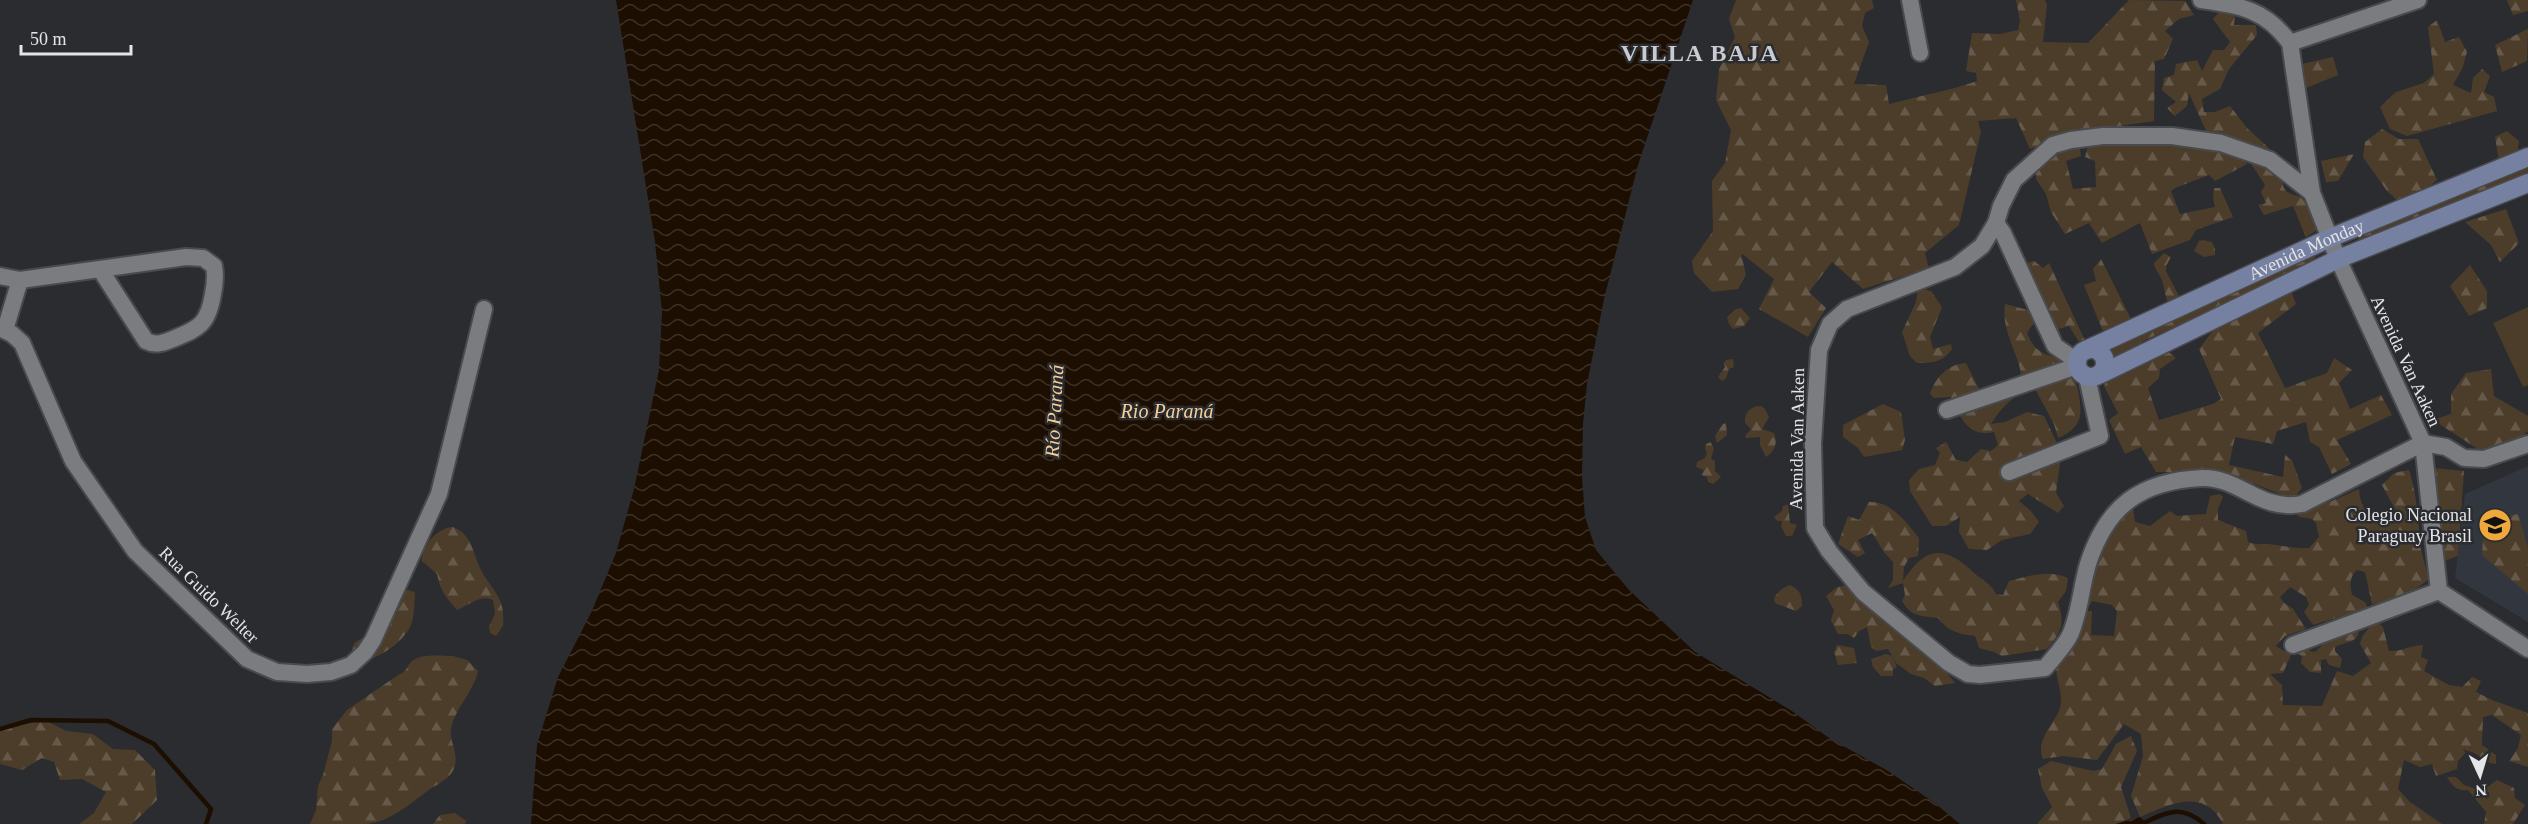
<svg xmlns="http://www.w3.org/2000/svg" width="2528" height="824" font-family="'Times New Roman',serif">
<defs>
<pattern id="forest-firs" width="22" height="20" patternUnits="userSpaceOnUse" patternTransform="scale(1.5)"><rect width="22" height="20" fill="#4c3d2a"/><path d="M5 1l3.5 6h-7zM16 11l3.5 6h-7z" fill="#665949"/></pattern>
<pattern id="water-waves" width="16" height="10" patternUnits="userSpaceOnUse" patternTransform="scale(1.5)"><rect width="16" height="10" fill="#1c0e00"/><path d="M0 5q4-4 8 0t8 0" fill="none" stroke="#3d3125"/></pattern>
</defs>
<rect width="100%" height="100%" fill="#2a2c30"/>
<!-- built -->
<path fill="#32363f" d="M2528 466V622L2455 578 2465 494Z"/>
<!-- grass -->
<path fill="#4c3d2a" d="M2528 307V385L2523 387 2493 323Z"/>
<!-- forest -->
<g fill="url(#forest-firs)">
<path d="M1736 0H1872L1874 8 1865 13 1862 26 1869 42 1854 84 1886 85 1889 104C1919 96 1949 91 1977 81L1976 73 1966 71 1972 33 2000 34 2018 30 2020 21 2016 0H2045L2047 5 2043 42 2088 43 2129 0 2185 1 2194 15 2179 19 2165 31 2173 39 2164 59 2155 61 2154 121 2085 131 2030 149 2016 118 1978 121 1981 132 1959 225 1925 253 1929 268 1863 289 1832 262 1809 292 1826 308 1808 337 1759 309 1774 279 1741 253 1746 275 1738 289 1712 292 1694 273 1692 261 1713 231 1712 181 1725 163 1731 130 1716 100 1719 69 1735 37 1729 19Z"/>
<path d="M2507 0H2528V11L2513 15Z"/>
<path d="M2222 9 2235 13 2234 25H2256L2257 35 2229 69 2220 89 2202 99 2204 112H2215L2230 106 2247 128 2273 152 2207 133 2189 93 2187 106 2175 116 2167 108 2176 102 2162 90 2164 78 2174 75 2176 64 2197 60 2202 71 2213 50H2224L2230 42 2213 19Z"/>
<path d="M2437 20 2445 42 2459 37 2467 52 2462 69 2453 85 2471 93 2473 78 2482 69 2490 76 2484 92 2494 97 2497 111 2407 136 2390 129 2380 107 2396 92 2424 83 2434 74 2428 27Z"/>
<path d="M2528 29 2527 61 2502 72 2495 45Z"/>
<path d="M2333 57 2338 75 2306 88 2302 64Z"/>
<path d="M2382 129 2399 139H2418L2437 180 2417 197 2400 203 2387 191 2363 157 2365 142Z"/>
<path d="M2507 131 2519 141 2517 155 2499 161 2495 137Z"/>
<path d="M2184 141 2239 156 2247 164 2215 181 2209 175 2175 188 2171 191 2180 214 2215 207 2213 198 2214 188H2220L2233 217 2196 230 2190 240 2152 254 2140 223 2102 243 2089 223 2065 234 2051 212 2046 194 2036 179V165L2053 152 2079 142 2081 156 2066 161 2073 189 2096 187 2095 161 2085 157 2089 142Z"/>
<path d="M2354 154 2338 181 2326 182 2321 161Z"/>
<path d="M2263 161 2281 173C2282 177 2282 184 2284 188 2288 195 2294 194 2300 197 2310 203 2317 219 2317 230L2306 237 2293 206 2264 215 2258 205 2266 203 2261 192 2265 185 2250 162Z"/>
<path d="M2528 167V174L2361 244 2357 237Z"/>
<path d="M2506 209 2519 243 2500 262 2491 245 2465 222Z"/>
<path d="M2203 240 2212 242 2215 249V255L2204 257 2194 251 2199 241Z"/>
<path d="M2318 252 2310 266 2143 341 2131 365 2165 349 2176 358 2160 369 2159 378 2148 388 2159 420 2213 404 2221 399 2199 349 2218 324 2275 300 2291 291 2296 304 2258 333 2285 388 2327 373 2334 358 2352 370 2339 383 2350 409 2381 395 2392 415 2337 440 2351 464 2332 474 2319 447 2310 442 2306 422 2277 431 2273 444 2235 437 2229 465 2283 477 2285 455 2292 460 2302 488 2293 499 2224 472H2156L2141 447 2125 454 2109 420 2118 413 2104 386 2109 375 2129 365 2105 357 2104 344Z"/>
<path d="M2164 253 2171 257 2166 266V271L2181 300 2169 304C2164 295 2165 287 2161 278 2158 272 2155 270 2154 263Z"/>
<path d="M2101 259 2131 319 2105 336 2084 285 2096 281 2093 269Z"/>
<path d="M2034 261 2043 268 2049 263 2087 345 2078 351 2068 350 2079 342 2069 326 2052 331 2026 263Z"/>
<path d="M2470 265 2487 291V308L2469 316 2450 286Z"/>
<path d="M1918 288 1931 291 1942 307 1930 337 1933 349 1951 344 1952 349C1943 362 1933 363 1917 363L1910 356 1902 332 1916 302Z"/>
<path d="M2005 304 2040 313 2027 333C2038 361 2053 350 2068 367 2077 376 2082 404 2080 416 2078 427 2067 435 2058 438L2054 424 2034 387C2014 395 2002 406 1991 424L2005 422 2027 412 2044 416 2056 441 2054 452 2061 456 2056 493 2064 506 2058 513 2028 494 2019 501 2031 511 2039 522 2030 534 2002 540 1987 550 1969 549 1959 532 1960 517 1946 526H1932L1910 491 1909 480 1919 469 1935 465 1940 453 1936 448 1946 442 1956 460 1967 462 1981 449 1991 451 1998 445 1994 432C1968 438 1960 417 1951 397L1934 398 1930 394C1935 378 1948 364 1966 363L1980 391 2019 378 2021 373C2016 349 2001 329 2005 304Z"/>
<path d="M1741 308 1750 318 1744 326 1733 329 1729 324 1727 317 1736 309Z"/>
<path d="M1733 359 1734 367 1729 369 1726 378 1722 381 1718 377 1725 367 1724 363 1726 360Z"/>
<path d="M2491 369 2494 396 2528 416V431L2520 438 2481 451 2433 420 2451 414V394L2466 373Z"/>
<path d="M1883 404 1901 412 1905 440 1902 450 1864 457 1858 448 1843 437V425Z"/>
<path d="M1761 406 1765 409 1769 417 1762 429 1774 433C1778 443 1775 451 1766 457L1760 445V437L1746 438 1745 436 1751 429 1745 423C1744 413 1750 406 1761 406Z"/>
<path d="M1726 423 1727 435 1717 443 1715 436 1723 424Z"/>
<path d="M1711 442 1714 449 1711 459 1715 461V471L1721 477 1713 484 1708 482 1707 477 1701 475 1704 470 1696 467 1697 462 1705 458 1707 453 1705 449 1706 444Z"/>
<path d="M2434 468 2464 471 2458 556 2441 562Z"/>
<path d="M2409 470C2417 496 2418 516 2420 542 2421 554 2426 567 2429 579 2411 594 2395 600 2372 604L2365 572 2357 570C2349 578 2350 584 2352 595L2365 602 2368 608 2313 625 2304 612 2309 605 2306 597 2290 587 2280 597 2283 602 2293 609 2306 629 2285 636 2276 646 2291 655 2283 673 2270 674 2282 685 2283 705 2322 706 2337 671 2353 676 2371 663 2360 644 2362 637 2375 620 2383 627 2389 651C2402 652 2410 645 2423 645L2421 657 2428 660 2424 671 2449 685 2462 687 2472 677 2481 681 2476 692 2492 700 2528 713V767L2509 761 2518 748 2521 735 2492 715 2483 717 2482 745 2496 755V764C2485 764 2479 752 2467 751L2458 761 2457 769 2436 776 2432 764 2420 767 2404 760 2398 789 2410 802 2442 824H2223C2204 787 2170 804 2140 817L2131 796 2143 756 2141 734 2124 724 2097 760 2063 756 2043 759C2036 744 2049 728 2057 715 2066 699 2057 685 2056 668L2064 658 2083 611H2092L2091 635 2114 636 2117 611 2112 605 2092 601 2089 606 2084 600 2093 563 2109 533 2133 508 2135 522 2150 526 2170 511 2177 516 2206 514 2210 496 2220 494 2223 497 2218 509V520L2246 531 2248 542C2255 545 2259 544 2267 544 2281 545 2294 549 2309 548L2319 537 2316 523 2312 519 2299 517 2294 510 2332 501 2359 489C2360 507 2368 517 2383 526L2397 513 2382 485 2394 473Z"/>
<path d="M1869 502C1891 501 1905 521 1919 538L1918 556 1909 558 1904 567 1903 581C1924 548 1943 543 1973 572 1981 580 1991 583 1996 594L2003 595 2009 581C2029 576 2049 569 2068 578L2066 591 2058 602C2065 624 2062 631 2047 649L2002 656 1994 652 1979 648 1975 636C1958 634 1948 631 1938 618 1922 616 1911 617 1902 601L1905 595 1903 583 1888 588 1893 580V562L1884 552 1872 533 1858 540 1865 553 1858 557 1838 544 1848 516 1859 520Z"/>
<path d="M1788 504 1790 523 1797 525 1792 536H1786L1781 526 1782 521H1777L1774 517 1782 511 1783 506Z"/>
<path d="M2518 514 2528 548V594L2482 555 2484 522Z"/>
<path d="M453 527C472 534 473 554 481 570 492 591 506 597 503 626L496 636 490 633 489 627 495 614 493 600C481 594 469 605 457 610L446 597 440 586 437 574 422 561C422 545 437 528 453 527Z"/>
<path d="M1790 585C1800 590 1802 595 1802 606L1796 611 1775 603 1774 598C1779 591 1782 588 1790 585Z"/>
<path d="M1849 585 1854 595 1947 668 1946 672 1955 683 1935 686 1924 678 1911 674 1896 663 1888 649 1876 651 1871 647 1867 627 1859 631 1854 638 1848 634H1838L1831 620 1834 610 1826 596 1837 587Z"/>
<path d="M408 590 415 592C414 604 415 619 409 629 398 647 375 660 355 663 348 644 355 638 373 637L400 591Z"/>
<path d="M2343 626 2359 631C2358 643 2344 642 2335 647V651L2342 659 2340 668 2329 665 2326 659 2321 660V673L2310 672 2301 663 2302 656 2287 648 2315 642 2309 651 2315 652Z"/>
<path d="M1837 645 1854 648 1857 663 1838 665 1834 652Z"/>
<path d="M1886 654 1892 656 1897 667 1893 669V676H1881L1873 667 1871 659Z"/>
<path d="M453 656 467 660 478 671C474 691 455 708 451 729 449 741 458 751 455 765 452 778 441 782 430 789 411 803 390 822 366 824 348 824 329 824 310 824L316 810 318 786 323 775 332 741V729L347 710 398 675C407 672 406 667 412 661 422 653 441 656 453 656Z"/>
<path d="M45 720 66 731 93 734 113 749 135 750 155 770 157 800 132 824H79L94 813 106 792 82 779 60 780 54 762 42 758 22 770 0 764V729Z"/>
<path d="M2131 736 2137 751 2121 787 2131 818 2116 824H2037L2052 807 2042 788 2038 769 2051 761 2093 771 2102 769 2116 744Z"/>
<path d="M2447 777H2456L2464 785 2482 791 2497 780 2514 788 2515 798 2525 805 2513 824H2484L2486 812 2468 790C2457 791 2453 787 2447 777Z"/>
<path d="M455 813 466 821 465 824H433L440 815Z"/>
</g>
<!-- water -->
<g fill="url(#water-waves)">
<path d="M616 0H1693L1638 165 1604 299 1587 384 1583 424 1582 477 1585 517 1596 550 1629 590 1695 652 1792 711 1829 738 1888 771 1936 804 1960 824H531L537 745 558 677 591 613 616 553 634 489 659 370 662 312 655 242Z"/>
<path d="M2140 817 2148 824H2116Z"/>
</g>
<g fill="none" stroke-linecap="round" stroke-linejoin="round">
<!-- stream -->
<g stroke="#1c0e00" stroke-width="4.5">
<path d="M0 729 31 720 108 721 154 744 211 809 206 824"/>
<path d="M2142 824C2166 812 2181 804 2204 824"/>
</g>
<!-- street casing -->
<g stroke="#494a4e" stroke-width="20">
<g id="street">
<path d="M1910 0 1920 53"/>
<path d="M2201 0C2241 6 2265 9 2290 43L2312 193 2338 259 2423 443 2439 591 2528 649"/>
<path d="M2290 43 2418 0"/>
<path d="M2312 193 2270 160 2221 143 2172 136H2103L2071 140 2053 145 2014 180 2001 206 1996 223 1982 246 1955 267 1847 309 1830 324 1819 350 1813 443 1815 528 1829 551 1863 592 1949 663 1968 674 1980 675 2045 668C2053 658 2064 647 2070 635 2080 613 2081 587 2088 564 2107 505 2141 481 2202 478 2240 477 2260 512 2302 504L2423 443 2446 447 2464 458 2484 459 2528 444"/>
<path d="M1996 223 2003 233 2055 346 2077 361"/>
<path d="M0 276 20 280 100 269 146 341C156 346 163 343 173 339 200 328 208 324 213 294 215 284 216 276 214 266L203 258 186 257 100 269"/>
<path d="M0 328 12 334 22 343 73 461 135 551 247 659 277 672 307 674 331 672 351 665 365 652 373 640 439 494 484 309"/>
<path d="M5 330 20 280"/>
<path d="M1947 410 2077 366"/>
<path d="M2009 472 2100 436 2087 377"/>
<path d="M2293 645 2439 591"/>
</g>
</g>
<!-- secondary casing -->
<g stroke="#494a4e" stroke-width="21">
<g id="secondary">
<circle cx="2091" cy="363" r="14"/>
<path id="s1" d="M2086 350 2330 238 2528 157"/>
<path d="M2101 374 2338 259 2528 183"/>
</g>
</g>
<!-- street -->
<use href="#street" stroke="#7a7c80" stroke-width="16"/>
<!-- secondary -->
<use href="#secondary" stroke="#7681a2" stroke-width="18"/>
</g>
<!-- icons -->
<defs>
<g id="school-disc" transform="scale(1.725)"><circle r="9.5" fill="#eea83c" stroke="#2a2c30"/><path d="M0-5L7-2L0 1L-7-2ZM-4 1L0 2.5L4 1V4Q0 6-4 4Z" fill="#111"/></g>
</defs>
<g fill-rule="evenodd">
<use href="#school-disc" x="2495" y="525"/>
</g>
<g text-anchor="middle" stroke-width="5" stroke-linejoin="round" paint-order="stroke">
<!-- street labels -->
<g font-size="18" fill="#e4e5e7" stroke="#2a2c30">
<text dy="6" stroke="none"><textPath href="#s1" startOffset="242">Avenida Monday</textPath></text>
<text transform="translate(2406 361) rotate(65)" y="6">Avenida Van Aaken</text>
<text transform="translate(1797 439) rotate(-89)" y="6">Avenida Van Aaken</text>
<text transform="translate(209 595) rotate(44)" y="6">Rua Guido Welter</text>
</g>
<!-- poi labels -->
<g font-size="18" fill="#e4e5e7" stroke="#2a2c30" text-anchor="end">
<text x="2472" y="521">Colegio Nacional<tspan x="2472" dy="21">Paraguay Brasil</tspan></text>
</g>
<!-- water labels -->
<g font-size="20" font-style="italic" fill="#f5cd99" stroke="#2a2c30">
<text transform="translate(1054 411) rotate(-87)" y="7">Río Paraná</text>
<text x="1167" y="418">Rio Paraná</text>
</g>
<!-- district labels -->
<g font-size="24" font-weight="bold" letter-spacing="1.5" fill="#c9cbd0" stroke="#2a2c30">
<text x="1700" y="61">VILLA BAJA</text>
</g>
</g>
<!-- north arrow -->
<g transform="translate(2480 776) rotate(176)" stroke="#2a2c30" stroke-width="4.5" paint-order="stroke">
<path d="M0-4.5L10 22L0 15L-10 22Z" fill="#e4e5e7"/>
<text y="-9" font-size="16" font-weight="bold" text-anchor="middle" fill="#e4e5e7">N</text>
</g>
<!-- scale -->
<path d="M21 45v9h110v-9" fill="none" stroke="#e4e5e7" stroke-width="3"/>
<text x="30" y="45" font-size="18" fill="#e4e5e7" stroke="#2a2c30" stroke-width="4.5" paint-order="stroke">50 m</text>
</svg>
